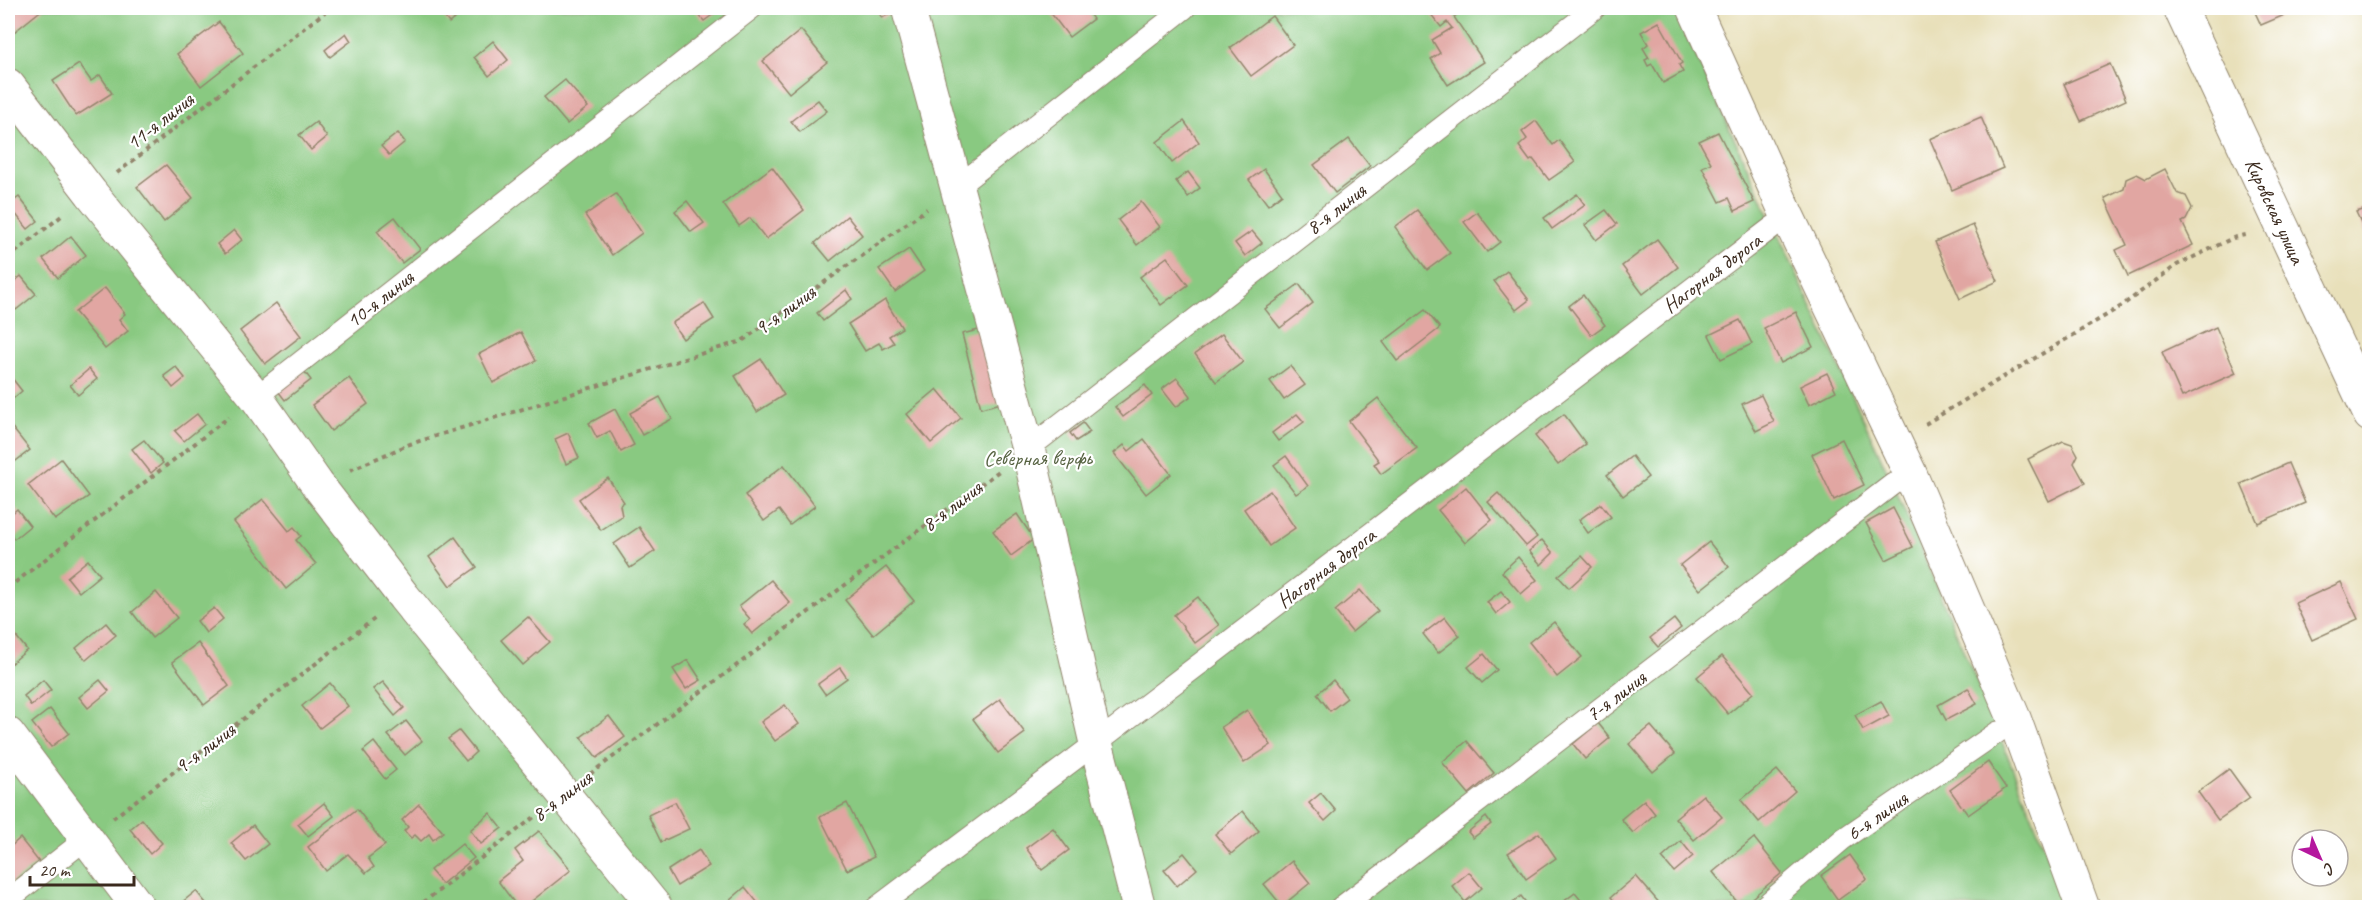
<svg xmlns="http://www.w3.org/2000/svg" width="2377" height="915" font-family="Caveat,sans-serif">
<rect width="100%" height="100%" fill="#fff"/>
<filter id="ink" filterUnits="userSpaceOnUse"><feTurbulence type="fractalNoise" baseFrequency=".0167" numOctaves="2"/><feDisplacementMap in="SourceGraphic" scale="12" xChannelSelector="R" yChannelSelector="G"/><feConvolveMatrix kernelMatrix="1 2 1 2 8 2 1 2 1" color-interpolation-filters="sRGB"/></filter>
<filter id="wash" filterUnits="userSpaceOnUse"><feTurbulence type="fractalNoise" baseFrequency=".008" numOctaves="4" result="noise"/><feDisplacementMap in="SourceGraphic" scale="24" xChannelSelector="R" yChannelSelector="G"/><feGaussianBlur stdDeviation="1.35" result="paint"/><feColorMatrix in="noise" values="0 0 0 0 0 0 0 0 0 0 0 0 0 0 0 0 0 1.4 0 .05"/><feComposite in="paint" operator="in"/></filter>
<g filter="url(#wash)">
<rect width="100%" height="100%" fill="#e8e0ba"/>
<!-- green -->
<path fill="#89c981" stroke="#627a50" stroke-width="1.5" d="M8 8H1674L1893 484 1998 732 2069 907H8Z"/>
<g id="blocks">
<!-- building -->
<g fill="#e1a6a2">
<path d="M8 8H44L8 37Z"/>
<path d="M448 8H468L449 23 441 13Z"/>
<path d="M693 8H722L704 21Z"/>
<path d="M876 8H895L897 10 882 18Z"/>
<path d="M1047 8H1085L1093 19 1069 37Z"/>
<path d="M1426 8H1459L1462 11 1454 17 1484 62 1448 85 1431 59 1440 53 1432 40 1452 28 1447 22 1441 27Z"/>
<path d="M2253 8H2301L2261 25Z"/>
<path d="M1272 16 1293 45 1251 76 1230 48Z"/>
<path d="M219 22 243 53 201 86 177 54Z"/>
<path d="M1659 22 1682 63 1679 65 1683 72 1663 83 1652 64 1648 66 1645 60 1649 58 1643 48 1648 44 1641 32Z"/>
<path d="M801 30 827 62 789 93 763 61Z"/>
<path d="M346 33 351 41 330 57 325 50Z"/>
<path d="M493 41 508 60 489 76 474 57Z"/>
<path d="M79 64 91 81 100 75 112 93 76 116 53 81Z"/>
<path d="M2110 64 2126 100 2081 121 2064 84Z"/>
<path d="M565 80 588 107 567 124 544 97Z"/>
<path d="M818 100 827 111 800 132 791 121Z"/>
<path d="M1981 117 2003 168 1952 190 1930 139Z"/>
<path d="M1184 121 1199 142 1172 163 1157 142Z"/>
<path d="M1536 121 1553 145 1559 140 1575 162 1549 180 1533 159 1530 161 1519 146 1527 139 1522 132Z"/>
<path d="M316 122 327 137 311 150 299 135Z"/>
<path d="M1718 132 1754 202 1735 211 1729 198 1720 202 1702 167 1711 163 1699 141Z"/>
<path d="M398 133 405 142 389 155 381 146Z"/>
<path d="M1349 139 1370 166 1335 193 1314 165Z"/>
<path d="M166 165 193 198 164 222 137 187Z"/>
<path d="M772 167 804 210 766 239 750 218 739 226 723 204Z"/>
<path d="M1264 169 1282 194 1268 205 1249 180Z"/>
<path d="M2165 169 2177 193 2186 196 2192 208 2186 220 2182 222 2193 245 2128 276 2116 250 2127 245 2105 198 2124 189 2126 179 2137 174 2146 179Z"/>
<path d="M1188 172 1200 188 1188 197 1176 181Z"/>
<path d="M616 194 642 233 612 255 585 215Z"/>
<path d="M1577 194 1585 205 1552 229 1544 218Z"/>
<path d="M19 197 38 221 28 229 8 205Z"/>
<path d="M687 201 704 223 691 232 675 211Z"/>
<path d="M1141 202 1160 227 1137 245 1118 220Z"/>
<path d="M2370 208V241L2356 212Z"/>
<path d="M1417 210 1450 253 1427 270 1395 227Z"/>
<path d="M1606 210 1617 224 1596 240 1585 225Z"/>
<path d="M1477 212 1500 242 1487 252 1464 222Z"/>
<path d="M847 216 862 235 830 261 815 243Z"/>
<path d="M395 217 420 249 402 263 377 231Z"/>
<path d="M1973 225 1998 281 1960 299 1935 242Z"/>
<path d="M234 230 242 240 225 254 217 244Z"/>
<path d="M1252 231 1262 243 1245 256 1235 243Z"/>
<path d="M71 236 86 255 58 278 43 259Z"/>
<path d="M1657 239 1678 267 1643 294 1622 266Z"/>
<path d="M909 249 924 271 895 292 879 269Z"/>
<path d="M1167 257 1188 285 1161 305 1140 277Z"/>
<path d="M1507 271 1529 300 1516 310 1494 281Z"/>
<path d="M21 276 36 294 16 310 8 300V287Z"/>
<path d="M1299 284 1313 303 1280 328 1265 309Z"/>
<path d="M105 288 125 314 119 319 128 331 105 349 75 312Z"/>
<path d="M846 290 852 299 823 321 817 313Z"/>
<path d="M1583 295 1605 325 1591 335 1569 306Z"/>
<path d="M885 300 902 328 889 336 894 343 883 349 879 343 865 351 848 324Z"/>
<path d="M276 303 301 336 265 364 240 331Z"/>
<path d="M704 303 714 319 683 339 672 323Z"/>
<path d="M1425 310 1440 328 1397 361 1383 342Z"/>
<path d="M1796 312 1813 347 1781 363 1764 328Z"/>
<path d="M1740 320 1752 344 1721 359 1709 335Z"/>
<path d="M2216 327 2236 373 2182 397 2162 352Z"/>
<path d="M987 328 1006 402 981 408 962 334Z"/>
<path d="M521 332 536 361 493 383 479 354Z"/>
<path d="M1222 334 1243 362 1216 382 1195 354Z"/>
<path d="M761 359 784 395 757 412 735 376Z"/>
<path d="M1290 366 1305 385 1284 400 1270 381Z"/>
<path d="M176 367 185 378 173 388 164 376Z"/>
<path d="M89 369 97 379 78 395 70 385Z"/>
<path d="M304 371 311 380 285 400 278 391Z"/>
<path d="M8 373 22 391 8 403Z"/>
<path d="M1827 373 1836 391 1809 405 1800 386Z"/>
<path d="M349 378 368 404 331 431 312 405Z"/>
<path d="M1177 378 1191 396 1176 407 1162 389Z"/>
<path d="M1145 385 1152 395 1123 417 1115 407Z"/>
<path d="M937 389 961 418 931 443 907 414Z"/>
<path d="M1761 395 1774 422 1756 431 1742 404Z"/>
<path d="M660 397 672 419 642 435 630 413Z"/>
<path d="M1378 398 1417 448 1381 474 1374 464 1379 461 1349 421Z"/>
<path d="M615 409 634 445 621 452 610 431 597 438 589 423Z"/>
<path d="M197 414 205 424 184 441 175 431Z"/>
<path d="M1297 414 1304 422 1278 441 1272 433Z"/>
<path d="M1564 414 1586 444 1558 465 1535 436Z"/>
<path d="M1083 423 1090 432 1076 441 1070 433Z"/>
<path d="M10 425 30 450 8 467V427Z"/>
<path d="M568 433 579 458 566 464 555 439Z"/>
<path d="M1144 439 1171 474 1146 494 1114 453 1124 445 1129 451Z"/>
<path d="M1842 439 1864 485 1834 500 1812 454Z"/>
<path d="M144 440 163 463 151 473 132 449Z"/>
<path d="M2063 441 2072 444 2078 455 2074 463 2085 483 2049 501 2028 459Z"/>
<path d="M1286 456 1308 486 1296 494 1274 465Z"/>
<path d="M1632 456 1648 477 1623 496 1607 475Z"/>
<path d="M61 459 89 496 55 520 28 485Z"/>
<path d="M2288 463 2305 503 2258 523 2241 484Z"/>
<path d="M784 465 815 506 790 525 779 510 764 521 745 495Z"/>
<path d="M608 478 624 502 620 505 622 516 601 530 579 499Z"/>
<path d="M1466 487 1492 520 1465 543 1438 510Z"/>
<path d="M1270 491 1295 528 1269 546 1244 509Z"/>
<path d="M1498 493 1537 537 1526 546 1488 502Z"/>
<path d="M263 499 289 531 294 527 301 536 296 540 316 564 286 589 234 522Z"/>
<path d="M1601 504 1611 517 1588 533 1579 520Z"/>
<path d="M1893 508 1913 547 1886 560 1866 523Z"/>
<path d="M17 509 30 526 14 539 8 530V517Z"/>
<path d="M1017 514 1034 539 1011 556 993 531Z"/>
<path d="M639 527 655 551 630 568 614 544Z"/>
<path d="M455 537 477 567 450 586 429 557Z"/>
<path d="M1542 540 1553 553 1541 565 1529 551Z"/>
<path d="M1709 542 1729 567 1700 590 1680 565Z"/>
<path d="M1582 556 1592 567 1569 588 1558 576Z"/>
<path d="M1518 557 1537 580 1521 594 1502 572Z"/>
<path d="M88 560 100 575 79 592 67 577Z"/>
<path d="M886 567 914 601 873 635 845 600Z"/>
<path d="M771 580 790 603 752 634 744 624 750 619 739 606Z"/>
<path d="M2341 582 2358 619 2312 640 2295 603Z"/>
<path d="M1360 590 1378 611 1352 632 1335 611Z"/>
<path d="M1501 591 1510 602 1496 614 1487 602Z"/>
<path d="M156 592 177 618 152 638 132 612Z"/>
<path d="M1198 597 1219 625 1195 643 1174 615Z"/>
<path d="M214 608 223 619 206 633 197 621Z"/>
<path d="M528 617 550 642 523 665 501 640Z"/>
<path d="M1445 617 1460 636 1438 653 1423 634Z"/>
<path d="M1674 619 1681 628 1658 647 1650 638Z"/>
<path d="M1554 622 1582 657 1557 677 1529 642Z"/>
<path d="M106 623 116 635 86 660 76 648Z"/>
<path d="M8 626 27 650 8 666Z"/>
<path d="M198 643 229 686 204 705 172 662Z"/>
<path d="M1484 654 1497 670 1482 683 1468 667Z"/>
<path d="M1722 656 1753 693 1728 714 1697 677Z"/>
<path d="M688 660 701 680 686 689 673 669Z"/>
<path d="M840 668 847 678 825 694 818 684Z"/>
<path d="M43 680 51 690 31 706 24 696Z"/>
<path d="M100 680 109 691 88 708 79 697Z"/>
<path d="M1333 680 1347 698 1330 711 1317 694Z"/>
<path d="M383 682 404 708 395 716 373 689Z"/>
<path d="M330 683 348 706 320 728 302 706Z"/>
<path d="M1968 688 1977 704 1946 720 1938 705Z"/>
<path d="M1000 699 1025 733 998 753 973 719Z"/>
<path d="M1881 701 1889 716 1863 730 1855 715Z"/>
<path d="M785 705 799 724 775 741 761 722Z"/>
<path d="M50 709 69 733 51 747 32 723Z"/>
<path d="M1247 710 1271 745 1244 763 1221 727Z"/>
<path d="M609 716 625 737 597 758 581 737Z"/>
<path d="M406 721 422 741 405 755 388 735Z"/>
<path d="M1598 723 1610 738 1585 759 1573 744Z"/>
<path d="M1651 726 1675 754 1653 772 1629 744Z"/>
<path d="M459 731 476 752 466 761 448 739Z"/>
<path d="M1467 741 1494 773 1469 794 1442 762Z"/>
<path d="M374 742 396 770 385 779 363 751Z"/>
<path d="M1988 762 2006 788 1968 815 1950 790Z"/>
<path d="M2229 769 2250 798 2218 820 2198 792Z"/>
<path d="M1777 770 1795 791 1759 822 1741 800Z"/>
<path d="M1321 793 1336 811 1325 821 1309 803Z"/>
<path d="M1703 795 1722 817 1694 840 1675 818Z"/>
<path d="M1644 800 1655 814 1633 833 1621 819Z"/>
<path d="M675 802 689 829 661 842 648 815Z"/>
<path d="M324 803 334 816 308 836 298 824Z"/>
<path d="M847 803 874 857 847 870 820 817Z"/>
<path d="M419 804 443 832 433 840 429 834 421 841 415 835 411 838 404 831 408 827 402 820Z"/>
<path d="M357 809 385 845 368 858 374 867 366 873 348 854 326 871 308 847Z"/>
<path d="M1243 811 1259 831 1231 854 1215 834Z"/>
<path d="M490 813 502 828 481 844 470 830Z"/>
<path d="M1486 817 1491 824 1473 838 1468 832Z"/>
<path d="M142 819 162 843 150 854 130 829Z"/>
<path d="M253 825 268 844 246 861 231 843Z"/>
<path d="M1053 828 1069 850 1042 870 1026 848Z"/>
<path d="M539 831 571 870 523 908H518L498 881 523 861 515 850Z"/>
<path d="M1539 833 1556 858 1526 879 1508 853Z"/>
<path d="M20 838 39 862 8 886V849Z"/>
<path d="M1754 838 1782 873 1741 907 1713 872Z"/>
<path d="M1681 841 1693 856 1674 872 1662 858Z"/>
<path d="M462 844 474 858 442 884 430 870Z"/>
<path d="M699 850 709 866 677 886 668 870Z"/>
<path d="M1184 853 1197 869 1177 886 1164 870Z"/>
<path d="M1850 855 1867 879 1838 900 1821 876Z"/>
<path d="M1292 861 1310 883 1282 906 1264 884Z"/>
<path d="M1469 872 1482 888 1465 902 1452 886Z"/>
<path d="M1636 876 1661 905 1658 908H1620L1611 897Z"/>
<path d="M745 887 762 908H721Z"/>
<path d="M196 891 210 908H185L181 903Z"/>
<path d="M1575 893 1585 905 1581 908H1561L1559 905Z"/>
<path d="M1521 896 1530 908H1507Z"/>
</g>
</g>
</g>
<g filter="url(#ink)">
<use href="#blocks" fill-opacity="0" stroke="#92856c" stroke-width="1.5"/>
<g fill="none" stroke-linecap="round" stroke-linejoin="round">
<!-- lane casing -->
<g stroke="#92856c" stroke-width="23">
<g id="lane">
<path d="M957 187 1185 8"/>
<path d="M256 397 752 8"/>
<path d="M1028 449 1595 8"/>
<path d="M8 900 87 838"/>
<path d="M876 908 1096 743 1774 226"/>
<path d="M1340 908 1893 484"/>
<path d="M1762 908 1843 839 1998 732"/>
</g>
</g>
<!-- street casing -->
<g stroke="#92856c" stroke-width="35">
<g id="street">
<path d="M908 8 1028 449 1096 743 1139 908"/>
<path d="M1694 8 1787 215 1909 471 2014 718 2083 908"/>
<path d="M2180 8 2370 415"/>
<path d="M8 85 91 193 256 397 317 484 404 597 656 908"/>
<path d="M8 734 139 908"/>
</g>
</g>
<!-- path -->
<g stroke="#92856c" stroke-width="4" stroke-dasharray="4.5 4.5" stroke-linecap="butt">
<path d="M117 173 330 8"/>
<path d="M8 258 64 214"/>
<path d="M1925 424 2120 307 2177 265 2233 238 2249 234"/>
<path d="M350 470 410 444 742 341 927 209"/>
<path d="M8 588 229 417"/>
<path d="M590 774 999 471"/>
<path d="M113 818 377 617"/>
<path d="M416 908 537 815"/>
</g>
<!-- lane -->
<use href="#lane" stroke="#fff" stroke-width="21"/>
<!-- street -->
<use href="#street" stroke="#fff" stroke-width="33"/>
</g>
</g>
<g text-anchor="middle" stroke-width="4.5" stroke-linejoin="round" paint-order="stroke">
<!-- street labels -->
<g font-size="21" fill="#3b2a1e" stroke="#fff">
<text transform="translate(160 121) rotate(-38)" y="7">11-я линия</text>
<text transform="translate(1336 209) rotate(-38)" y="7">8-я линия</text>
<text transform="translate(2275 211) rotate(65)" y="7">Кировская улица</text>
<text transform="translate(1712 273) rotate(-37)" y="7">Нагорная дорога</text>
<text transform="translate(380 299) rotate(-38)" y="7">10-я линия</text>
<text transform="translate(785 310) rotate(-36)" y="7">9-я линия</text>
<text transform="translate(952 506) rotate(-37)" y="7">8-я линия</text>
<text transform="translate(1326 568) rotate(-37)" y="7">Нагорная дорога</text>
<text transform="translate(1616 696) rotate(-37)" y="7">7-я линия</text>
<text transform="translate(205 748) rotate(-37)" y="7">9-я линия</text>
<text transform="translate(562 796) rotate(-37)" y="7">8-я линия</text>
<text transform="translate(1877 816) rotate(-35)" y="7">6-я линия</text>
</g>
<!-- park labels -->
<g font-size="21" fill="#566241" stroke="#fff">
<text x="1038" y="465">Северная верфь</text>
</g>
</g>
<!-- margin -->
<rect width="2377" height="915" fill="none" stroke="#fff" stroke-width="30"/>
<!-- north arrow -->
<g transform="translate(2320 858) rotate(136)"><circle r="28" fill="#ffffff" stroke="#b1aaa5" stroke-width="1.5"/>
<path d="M0-4.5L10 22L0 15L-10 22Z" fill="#b5179e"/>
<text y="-9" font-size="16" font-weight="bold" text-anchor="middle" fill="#3b2a1e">С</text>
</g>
<!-- scale -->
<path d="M30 876v9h104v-9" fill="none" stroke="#3b2a1e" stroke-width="3"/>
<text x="39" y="876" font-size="18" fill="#3b2a1e" stroke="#ffffff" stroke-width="4.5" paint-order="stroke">20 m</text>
</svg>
